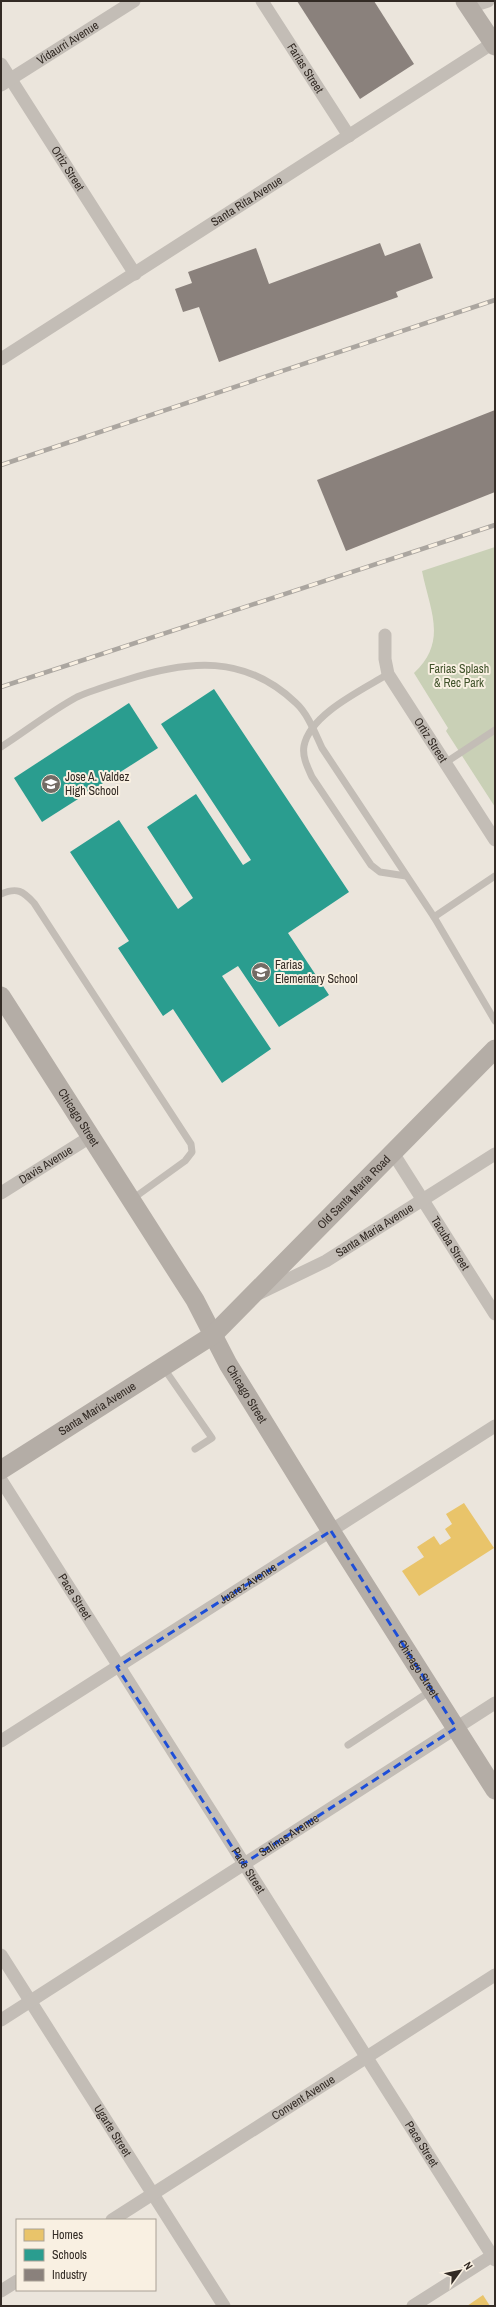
<svg xmlns="http://www.w3.org/2000/svg" width="496" height="2307" font-family="'Archivo Narrow',sans-serif">
<rect width="100%" height="100%" fill="#ebe5dc"/>
<!-- green -->
<path fill="#c9d0b6" d="M495 547V807L446 731 448 728 414 673C448 641 430 611 422 571Z"/>
<!-- homes -->
<g fill="#e9c46a">
<path d="M464 1503 494 1548 419 1596 402 1571 424 1557 417 1547 434 1536 440 1545 451 1538 445 1529 452 1524 446 1514Z"/>
<path d="M483 2295 490 2306H467Z"/>
</g>
<!-- schools -->
<g fill="#2a9d8f">
<path d="M214 689 349 892 288 933 329 995 279 1027 238 966 222 976 271 1049 222 1083 173 1009 163 1016 118 948 129 941 70 852 119 820 178 909 193 898 147 827 196 794 243 865 251 860 161 724Z"/>
<path d="M129 703 158 748 42 822 14 778Z"/>
</g>
<!-- industry -->
<g fill="#8a817c">
<path d="M297 1H374L414 64 360 99Z"/>
<path d="M380 243 385 256 420 243 433 278 396 292 398 297 219 362 199 307 183 312 175 289 192 283 188 272 256 248 269 284Z"/>
<path d="M495 410V492L346 551 317 480Z"/>
</g>
<g fill="none" stroke-linecap="round" stroke-linejoin="round">
<!-- lane -->
<g stroke="#c3bdb6" stroke-width="7">
<path d="M388 674C362 690 310 714 304 746 302 757 308 768 312 777L371 865 380 872 406 876"/>
<path d="M1 747C26 731 51 711 77 697 93 690 110 685 126 680 188 660 245 654 296 703 308 714 315 733 322 748L434 917 495 1021"/>
<path d="M445 763 495 730"/>
<path d="M1 894C17 887 23 891 34 903L191 1144 192 1152 185 1161 131 1200"/>
<path d="M434 917 495 876"/>
<path d="M163 1367 212 1438 195 1449"/>
<path d="M348 1745 432 1690"/>
</g>
<!-- street -->
<g stroke="#c3bdb6" stroke-width="13">
<path id="s1" d="M262 1 349 136"/>
<path d="M469 7 488 1"/>
<path id="s2" d="M1 64 135 274"/>
<path id="s3" d="M1 85 134 1"/>
<path id="s4" d="M1 359 493 43"/>
<path id="s5" d="M385 635V659L388 674 495 840"/>
<path id="s6" d="M393 1153 495 1314"/>
<path id="s7" d="M1 1193 90 1137"/>
<path id="s8" d="M258 1294 326 1261 495 1154"/>
<path id="s9" d="M1 1480 495 2260"/>
<path id="s10" d="M1 1741 495 1426"/>
<path id="s11" d="M1 1955 224 2306"/>
<path id="s12" d="M1 2020 495 1703"/>
<path id="s13" d="M112 2220 495 1975"/>
<path d="M1 2291 17 2281"/>
<path d="M413 2306 495 2254"/>
</g>
<!-- secondary -->
<g stroke="#b4ada6" stroke-width="19">
<path d="M465 1 495 46"/>
<path id="s14" d="M1 996 195 1300 228 1364 331 1531 495 1790"/>
<path id="s15" d="M1 1470 213 1335 495 1049"/>
</g>
<!-- rail casing -->
<g stroke="#aba6a0" stroke-width="4.5">
<g id="rail">
<path d="M1 465 495 300"/>
<path d="M1 687 495 525"/>
</g>
</g>
<!-- rail -->
<use href="#rail" stroke="#f9f0e2" stroke-width="3" stroke-dasharray="9" stroke-linecap="butt"/>
</g>
<!-- marked area -->
<path fill="none" stroke="#1d4ed8" stroke-width="3" stroke-dasharray="8 5" stroke-linejoin="round" d="M331 1531 456 1728 243 1864 117 1667Z"/>
<!-- icons -->
<defs>
<g id="school-disc" transform="scale(1)"><circle r="9.5" fill="#736c65" stroke="#f9f0e2"/><path d="M0-5L7-2L0 1L-7-2ZM-4 1L0 2.5L4 1V4Q0 6-4 4Z" fill="#fff"/></g>
</defs>
<g fill-rule="evenodd">
<use href="#school-disc" x="51" y="784"/>
<use href="#school-disc" x="261" y="972"/>
</g>
<g text-anchor="middle" stroke-width="4" stroke-linejoin="round" paint-order="stroke">
<!-- street labels -->
<g font-size="12" fill="#332b25" stroke="#f9f0e2">
<text dy="4" stroke="none"><textPath href="#s3" startOffset="79">Vidaurri Avenue</textPath></text>
<text dy="4" stroke="none"><textPath href="#s1" startOffset="80">Farias Street</textPath></text>
<text dy="4" stroke="none"><textPath href="#s2" startOffset="124">Ortiz Street</textPath></text>
<text dy="4" stroke="none"><textPath href="#s4" startOffset="292">Santa Rita Avenue</textPath></text>
<text dy="4" stroke="none"><textPath href="#s5" startOffset="118">Ortiz Street</textPath></text>
<text dy="4" stroke="none"><textPath href="#s14" startOffset="144">Chicago Street</textPath></text>
<text dy="4" stroke="none"><textPath href="#s7" startOffset="53">Davis Avenue</textPath></text>
<text dy="4" stroke="none"><textPath href="#s15" startOffset="452">Old Santa Maria Road</textPath></text>
<text dy="4" stroke="none"><textPath href="#s8" startOffset="133">Santa Maria Avenue</textPath></text>
<text dy="4" stroke="none"><textPath href="#s6" startOffset="107">Tacuba Street</textPath></text>
<text dy="4" stroke="none"><textPath href="#s14" startOffset="468">Chicago Street</textPath></text>
<text dy="4" stroke="none"><textPath href="#s15" startOffset="114">Santa Maria Avenue</textPath></text>
<text dy="4" stroke="none"><textPath href="#s10" startOffset="293">Juarez Avenue</textPath></text>
<text dy="4" stroke="none"><textPath href="#s9" startOffset="138">Pace Street</textPath></text>
<text dy="4" stroke="none"><textPath href="#s14" startOffset="792">Chicago Street</textPath></text>
<text dy="4" stroke="none"><textPath href="#s12" startOffset="342">Salinas Avenue</textPath></text>
<text dy="4" stroke="none"><textPath href="#s9" startOffset="462">Pace Street</textPath></text>
<text dy="4" stroke="none"><textPath href="#s13" startOffset="227">Convent Avenue</textPath></text>
<text dy="4" stroke="none"><textPath href="#s11" startOffset="208">Ugarte Street</textPath></text>
<text dy="4" stroke="none"><textPath href="#s9" startOffset="786">Pace Street</textPath></text>
</g>
<!-- park labels -->
<g font-size="12" fill="#3f5129" stroke="#f9f0e2">
<text x="459" y="673">Farias Splash<tspan x="459" dy="14">&amp; Rec Park</tspan></text>
</g>
<!-- poi labels -->
<g font-size="12" fill="#332b25" stroke="#f9f0e2" text-anchor="start">
<text x="65" y="781">Jose A. Valdez<tspan x="65" dy="14">High School</tspan></text>
<text x="275" y="969">Farias<tspan x="275" dy="14">Elementary School</tspan></text>
</g>
</g>
<!-- border -->
<rect width="496" height="2307" fill="none" stroke="#332b25" stroke-width="4"/>
<!-- legend -->
<rect x="16" y="2219" width="140" height="72" fill="#f9f0e2" stroke="#aaa196"/>
<rect x="24" y="2229" width="20" height="12" fill="#e9c46a" stroke="#aaa196"/>
<text x="52" y="2239" font-size="12" fill="#332b25">Homes</text>
<rect x="24" y="2249" width="20" height="12" fill="#2a9d8f" stroke="#aaa196"/>
<text x="52" y="2259" font-size="12" fill="#332b25">Schools</text>
<rect x="24" y="2269" width="20" height="12" fill="#8a817c" stroke="#aaa196"/>
<text x="52" y="2279" font-size="12" fill="#332b25">Industry</text>
<!-- north arrow -->
<g transform="translate(460 2271) rotate(57)" stroke="#f9f0e2" stroke-width="3" paint-order="stroke">
<path d="M0-3L7 15L0 10L-7 15Z" fill="#332b25"/>
<text y="-6" font-size="11" font-weight="bold" text-anchor="middle" fill="#332b25">N</text>
</g>
</svg>
